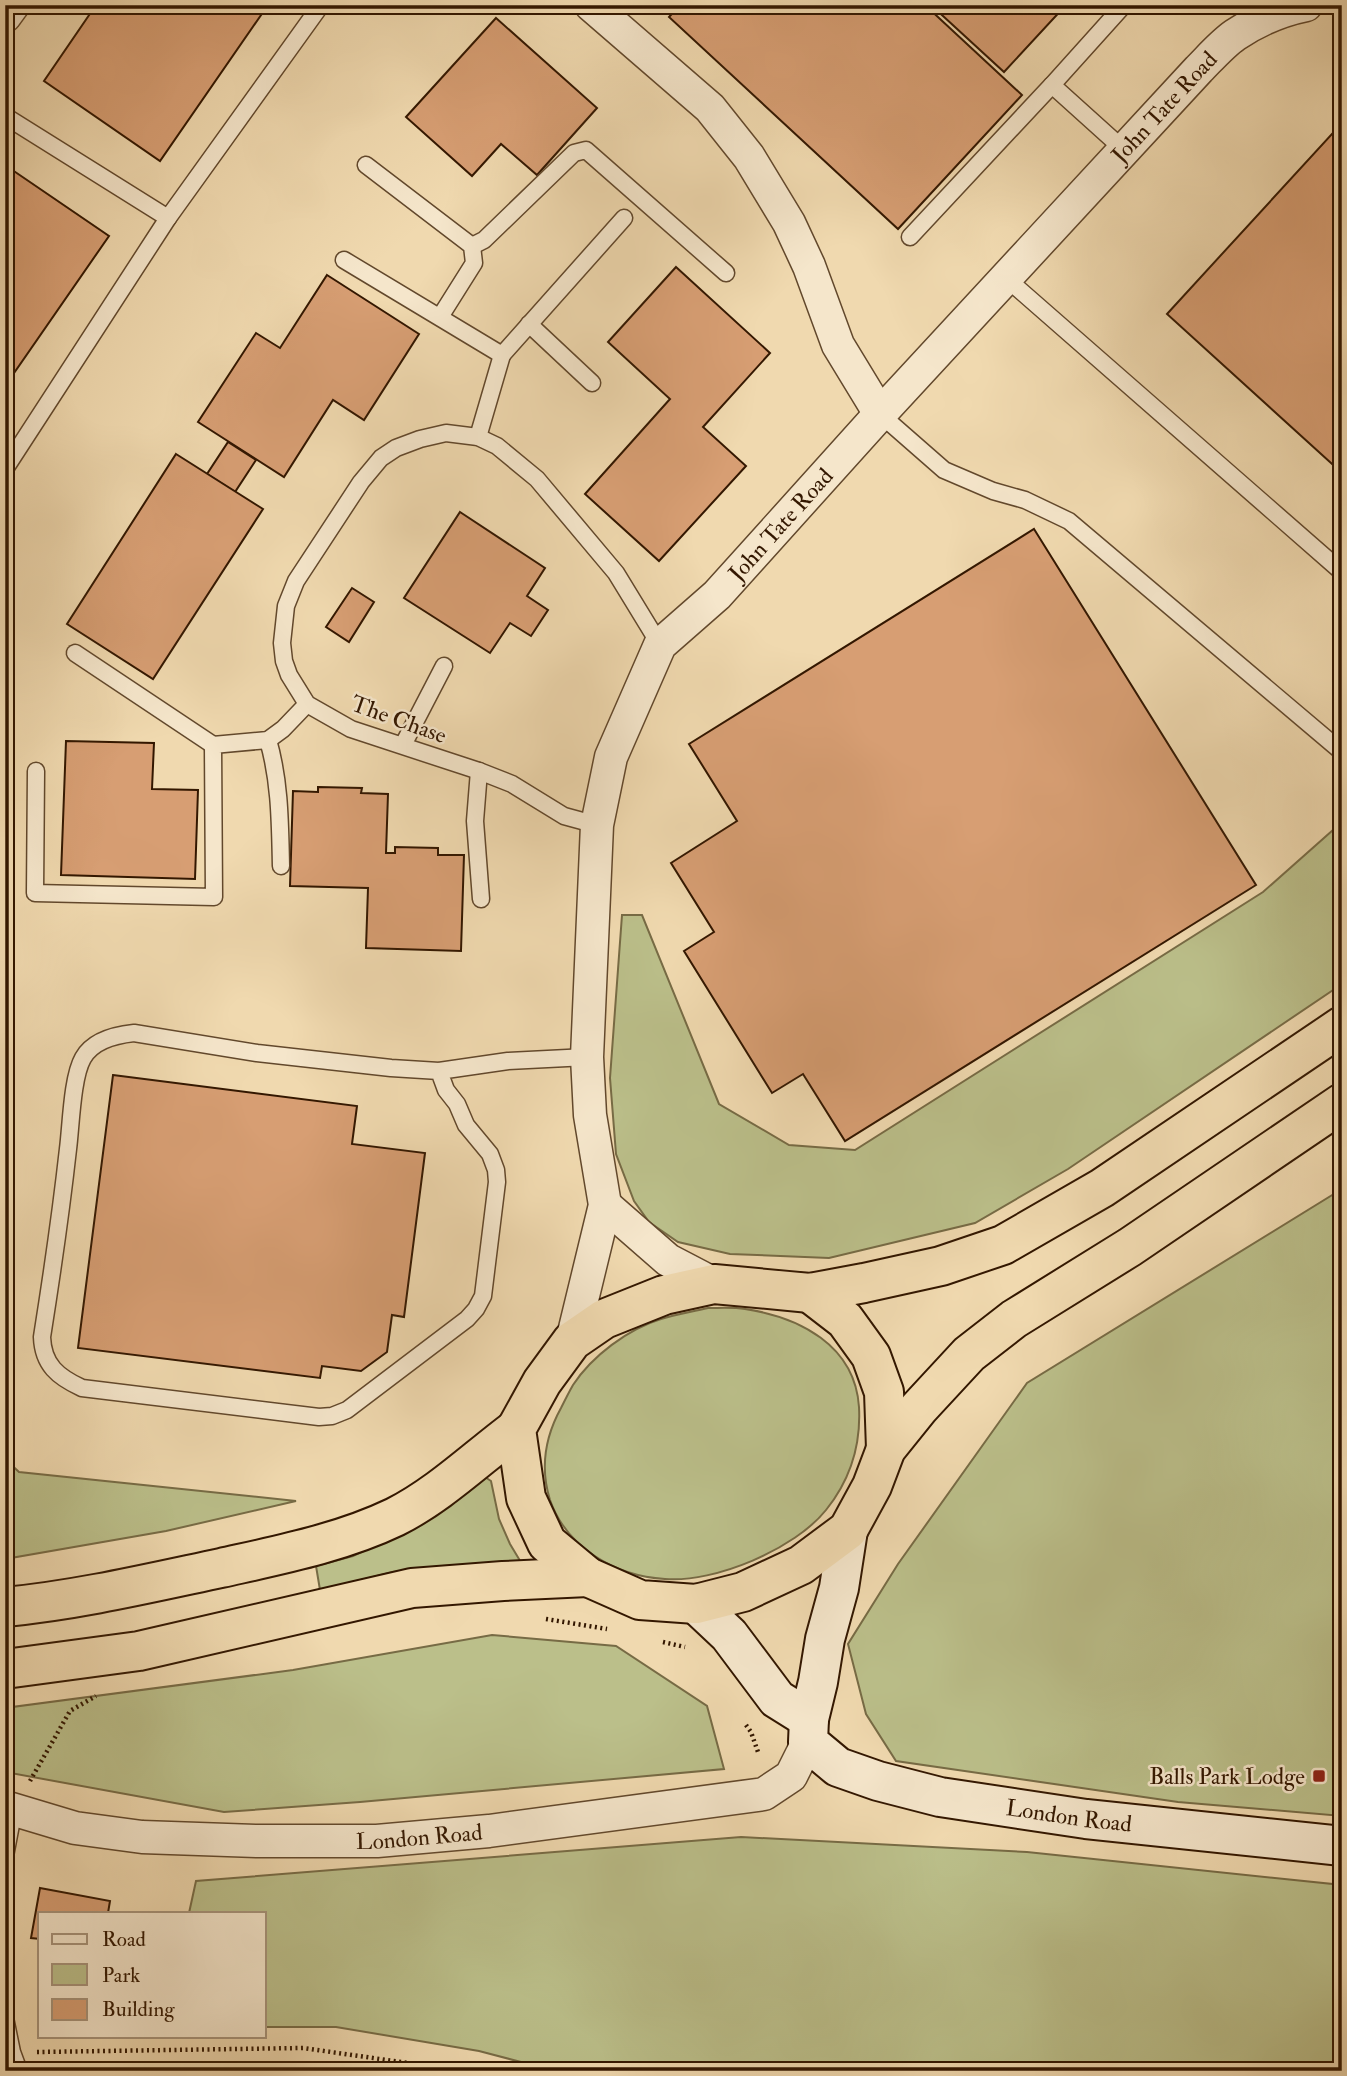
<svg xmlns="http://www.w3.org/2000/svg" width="1347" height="2076" font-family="'IM FELL Double Pica',serif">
<rect width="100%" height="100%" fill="#f0d9af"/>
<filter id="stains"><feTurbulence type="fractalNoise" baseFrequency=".00286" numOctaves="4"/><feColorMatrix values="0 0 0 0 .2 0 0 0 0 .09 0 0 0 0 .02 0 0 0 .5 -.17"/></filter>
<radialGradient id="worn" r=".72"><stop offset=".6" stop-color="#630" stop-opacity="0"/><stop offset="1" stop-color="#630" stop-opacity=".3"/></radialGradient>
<!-- green -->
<g fill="#bbbf8a" stroke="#776b45" stroke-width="2">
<path d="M1342 822V984L1068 1169 975 1223 829 1258 730 1254 678 1242 649 1222 634 1201 616 1154 610 1078 622 915H642L719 1104 789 1145 855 1150 1263 892Z"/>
<path d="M1342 1189V1816L1178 1802 896 1761 866 1714 848 1644 898 1564 1027 1383Z"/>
<path d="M708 1308C720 1308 733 1307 745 1309 799 1317 855 1345 859 1407 861 1444 850 1480 826 1510 795 1549 715 1583 665 1579 615 1576 567 1548 550 1500 540 1468 545 1437 561 1408 565 1400 569 1392 573 1385 592 1356 628 1329 661 1319 676 1314 692 1312 708 1308Z"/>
<path d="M5 1459 19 1472 296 1501 166 1531 5 1559Z"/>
<path d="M485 1477 491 1481 499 1519 510 1544 522 1564 442 1566 393 1572 320 1590 316 1566 353 1556 398 1535Z"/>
<path d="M492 1635 616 1646 707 1706 724 1769 360 1802 224 1812 5 1772V1708L293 1670Z"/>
<path d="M741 1837 1027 1852 1342 1885V2071H555L479 2051 336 2027H264V1913H189L196 1881Z"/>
</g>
<!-- building -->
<g fill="#d79e73" stroke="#331700" stroke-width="2">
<path d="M96 5H268L160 161 44 81Z"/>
<path d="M680 5H925L1022 95 898 229 669 17Z"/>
<path d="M931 5H1066L1004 72Z"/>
<path d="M496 18 597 108 537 175 501 144 472 176 406 117Z"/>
<path d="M1342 123V473L1167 314Z"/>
<path d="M5 165 109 236 5 386Z"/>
<path d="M676 267 770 353 703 427 746 466 659 561 585 494 670 399 608 342Z"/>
<path d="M327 275 419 334 364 420 333 400 284 477 198 422 256 333 280 348Z"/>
<path d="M228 442 256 460 235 492 207 474Z"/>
<path d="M176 454 263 509 153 679 67 624Z"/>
<path d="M460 512 545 568 527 596 548 610 531 636 510 623 490 653 404 598Z"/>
<path d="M1034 529 1256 885 845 1141 803 1074 772 1093 684 951 714 932 671 863 737 821 689 744Z"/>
<path d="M352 588 374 602 349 642 326 627Z"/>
<path d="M66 741 154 743 152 789 198 790 195 879 61 875Z"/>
<path d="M318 787 362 788 361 793 388 794 386 853H395V847L438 848V855H464L461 951 366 948 368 888 290 886 293 791 318 792Z"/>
<path d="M113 1075 357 1106 352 1144 425 1153 404 1317 392 1315 387 1352 361 1371 322 1366 320 1378 78 1348Z"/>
<path d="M40 1888 110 1901 108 1913H40V1939L31 1938Z"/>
</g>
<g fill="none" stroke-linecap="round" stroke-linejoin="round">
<!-- service casing -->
<g stroke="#62482c" stroke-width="19">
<g id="service">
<path d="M5 116 168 218"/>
<path d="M1123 149 1052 85 1124 5"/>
<path d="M366 165 472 246 474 263 440 317"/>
<path d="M910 237 1052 85"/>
<path d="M472 246 484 240 574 153 586 150 726 273"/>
<path d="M344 260 502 355 624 218"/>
<path d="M1006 278 1342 572"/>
<path d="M529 324 592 383"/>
<path d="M880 414 944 470 993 491 1025 500 1069 521 1342 752"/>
<path d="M478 437 502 355"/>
<path d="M5 469 168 218 321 5"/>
<path d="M75 653 213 745"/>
<path d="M268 740C280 781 280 823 281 866"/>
<path d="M403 745 444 666"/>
<path d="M36 771 35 893 214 897 213 745 268 740 283 729 307 704"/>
<path d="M479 771 475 821 481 899"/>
<path d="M597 825 564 816 512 784 479 771 351 729 307 704 289 675 284 661 282 643 286 606 296 581 361 482 381 458 396 448 420 439 446 433 478 437 497 446 537 479 616 573 660 645"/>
<path d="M439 1071 446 1090 457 1104 466 1125 490 1154 496 1170 497 1182 483 1296 476 1309 467 1319 347 1410 332 1416 319 1417 82 1388C58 1377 43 1365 42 1337 52 1274 61 1212 68 1149 71 1126 72 1077 83 1058 93 1040 115 1035 134 1033L257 1053 391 1068 439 1071 508 1061 587 1057"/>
<path d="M5 1856 14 1809"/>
<path d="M5 2018 12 2052 19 2071"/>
</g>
</g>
<!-- minor casing -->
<g stroke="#62482c" stroke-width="35">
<g id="minor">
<path d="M591 5 710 108 749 157 789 223 809 266 838 345 880 414"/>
<path d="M5 16 13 5"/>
<path d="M605 1205 668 1260 714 1284"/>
<path id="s1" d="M572 1341 605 1205 590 1115 587 1057 597 825 611 757 660 645 717 595 880 414 1199 69C1210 58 1222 44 1235 35 1256 21 1281 10 1306 5"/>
<path id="s2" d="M5 1807 75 1828 142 1837 257 1841H377L489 1831 764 1794 791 1776 808 1742"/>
</g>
</g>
<!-- secondary casing -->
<g stroke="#331700" stroke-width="42">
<g id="secondary">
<path id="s3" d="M848 1530 839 1588 825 1639 818 1682 809 1719 808 1742 838 1767 878 1781 940 1797 1086 1819 1342 1846"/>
<path d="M696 1604 729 1635 777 1699 809 1719"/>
</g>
</g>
<!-- trunk casing -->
<g stroke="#331700" stroke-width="42">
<g id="trunk">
<path d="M1342 1026 1102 1188 1003 1245 941 1266 864 1283 810 1293 714 1284 664 1295 604 1319 572 1341 542 1382 516 1429 526 1498 547 1543 588 1577 640 1600 696 1604 743 1592 801 1565 848 1530 872 1486 886 1449 919 1408 969 1354 1014 1319 1130 1247 1342 1103"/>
<path d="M810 1293 845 1320 871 1356 884 1392 886 1449"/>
<path d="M5 1607C78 1600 150 1583 221 1568 279 1555 341 1543 395 1517 439 1495 477 1458 516 1429"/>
<path d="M5 1669 139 1651 412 1588 503 1581 588 1577"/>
</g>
</g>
<!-- path -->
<g stroke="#331700" stroke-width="4.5" stroke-dasharray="2 3.5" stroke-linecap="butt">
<path d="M546 1619 607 1629"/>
<path d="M663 1642 685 1647"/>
<path d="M746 1725 751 1732 759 1755"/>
<path d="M30 1781 70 1711 96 1696"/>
<path d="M37 2052 303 2048 464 2071"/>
</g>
<!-- service -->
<use href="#service" stroke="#f5e6cb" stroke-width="16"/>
<!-- minor -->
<use href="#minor" stroke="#f5e6cb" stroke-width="32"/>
<!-- secondary -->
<use href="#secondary" stroke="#f5e6cb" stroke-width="38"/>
<!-- trunk -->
<use href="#trunk" stroke="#f0d9af" stroke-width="38"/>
</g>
<!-- markers -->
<rect fill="#8f2418" stroke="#f5e6cb" stroke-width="2.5" x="1312" y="1769" width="14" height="14" rx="3.5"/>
<g text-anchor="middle" stroke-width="5" stroke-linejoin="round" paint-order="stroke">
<!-- street labels -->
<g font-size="23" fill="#331700" stroke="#f5e6cb">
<text dy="8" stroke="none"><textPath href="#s1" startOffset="1451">John Tate Road</textPath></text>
<text dy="8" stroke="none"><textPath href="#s1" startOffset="884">John Tate Road</textPath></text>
<text transform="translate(399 719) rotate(20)" y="8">The Chase</text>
<text dy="8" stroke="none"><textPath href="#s3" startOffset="492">London Road</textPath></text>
<text dy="8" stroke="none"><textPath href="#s2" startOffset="418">London Road</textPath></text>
</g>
<!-- poi labels -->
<g font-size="23" fill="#331700" stroke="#f5e6cb" text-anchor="end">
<text x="1305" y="1784">Balls Park Lodge</text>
</g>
</g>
<!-- margin -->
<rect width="1347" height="2076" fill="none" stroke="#f0d9af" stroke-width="28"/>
<rect x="7" y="7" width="1333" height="2062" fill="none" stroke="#331700" stroke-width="3.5"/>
<rect x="14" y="14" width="1319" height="2048" fill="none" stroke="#331700" stroke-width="2"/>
<!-- legend -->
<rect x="38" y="1912" width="228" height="126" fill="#f5e6cb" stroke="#a7937a" stroke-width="2"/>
<rect x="52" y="1934" width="35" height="10" fill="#f5e6cb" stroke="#a7937a" stroke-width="2"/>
<text x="102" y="1946" font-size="21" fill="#331700">Road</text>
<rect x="52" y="1964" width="35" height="21" fill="#bbbf8a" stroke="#a7937a" stroke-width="2"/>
<text x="102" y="1982" font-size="21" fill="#331700">Park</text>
<rect x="52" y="1999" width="35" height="21" fill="#d79e73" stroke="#a7937a" stroke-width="2"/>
<text x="102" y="2016" font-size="21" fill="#331700">Building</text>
<rect width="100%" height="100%" filter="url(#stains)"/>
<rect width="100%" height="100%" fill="url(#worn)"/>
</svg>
